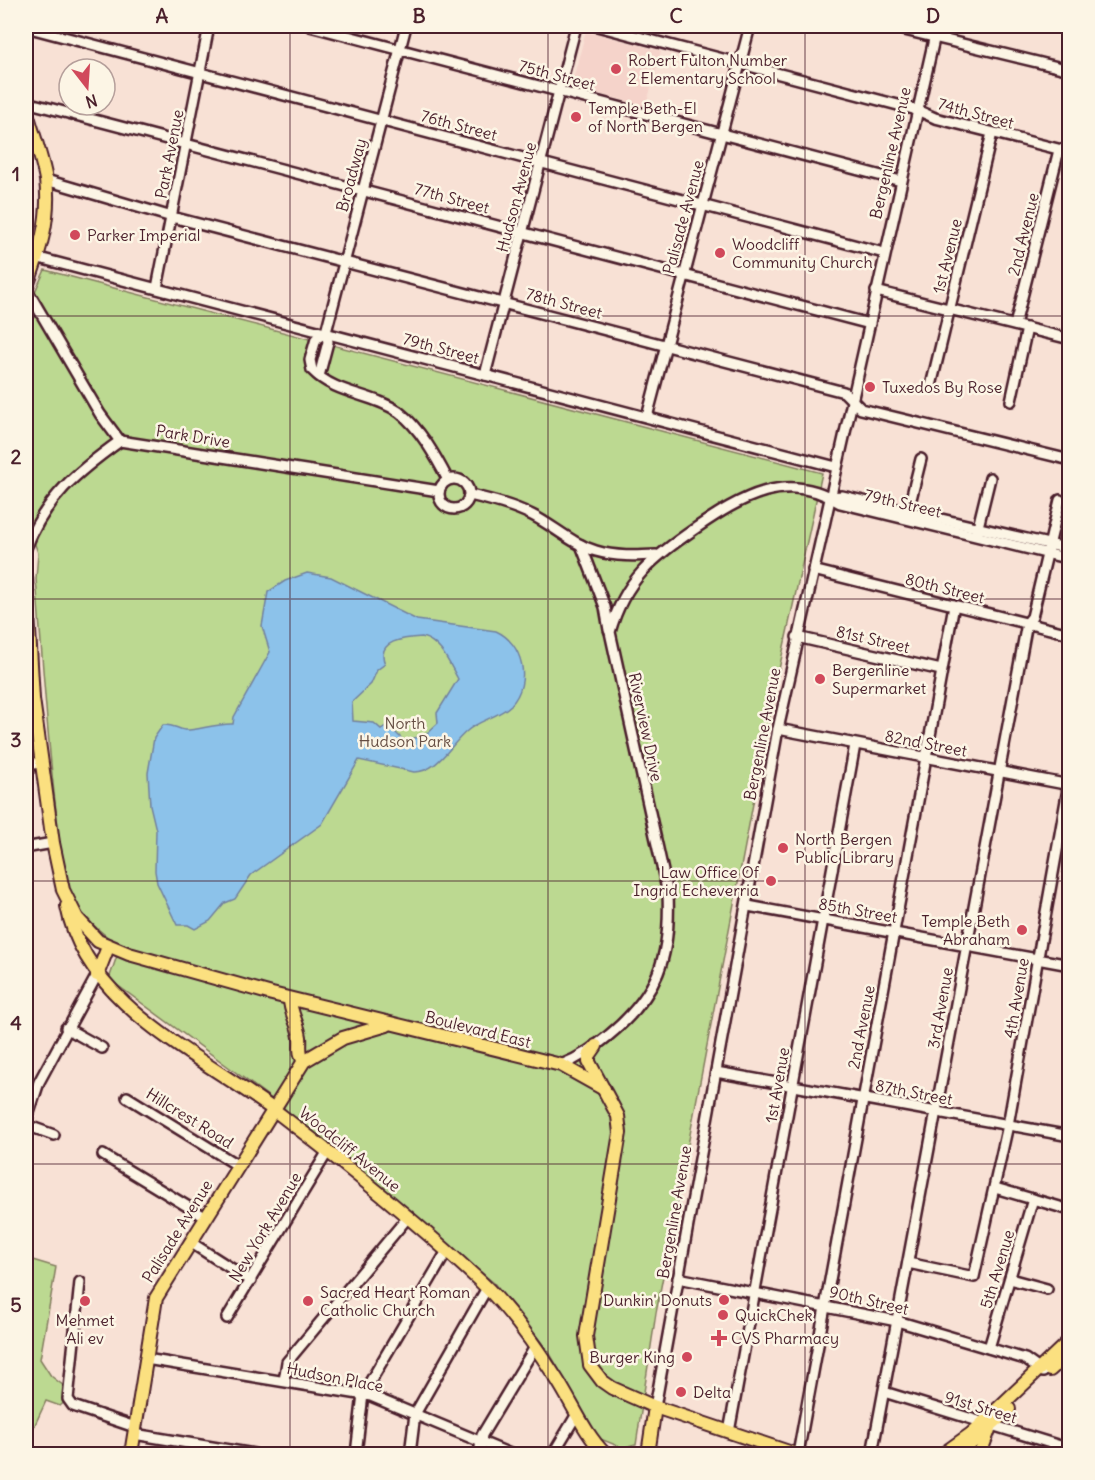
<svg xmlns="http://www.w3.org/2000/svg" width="1095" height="1480" font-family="Delius,sans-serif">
<rect width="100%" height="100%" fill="#f8e1d5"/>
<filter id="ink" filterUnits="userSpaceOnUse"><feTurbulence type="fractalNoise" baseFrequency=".0167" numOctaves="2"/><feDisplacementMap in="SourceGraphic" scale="12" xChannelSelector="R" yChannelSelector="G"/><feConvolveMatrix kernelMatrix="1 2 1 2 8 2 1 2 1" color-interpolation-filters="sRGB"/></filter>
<g filter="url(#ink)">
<!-- built -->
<path fill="#f5d3ca" d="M586 31 661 51 646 106 571 87Z"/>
<!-- green -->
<g fill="#bcd991" stroke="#837c5e" stroke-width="1.5">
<path d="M45 270 822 473 776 683 656 1313 636 1445 623 1448 598 1438 549 1352 494 1283 268 1096 109 979 120 947C105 935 87 922 77 906 63 885 61 851 58 826 47 744 43 661 36 579L38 553 26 519V311Z"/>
<path d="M26 1258 56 1267 40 1359 51 1376 68 1389V1399L60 1406 46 1401 26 1444Z"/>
</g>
<!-- water -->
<path fill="#8cc2ea" stroke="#72819e" stroke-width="1.5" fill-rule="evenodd" d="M307 573 331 577 417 620 496 631C523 643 532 682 511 705 499 717 479 720 467 731 450 745 438 772 414 772L359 760 322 824 251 875 235 899 225 903 210 921 195 929 188 925H177L157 883 155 871 156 830 150 805 148 773 154 738 163 725C173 724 177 729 185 730 194 731 218 723 233 724L234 717 270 652 262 626 268 592 285 581ZM422 637C441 642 449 663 458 679L437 713 438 723 425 735 404 741 388 725 381 729 374 723 353 721 352 702 371 684 377 670 385 664C375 640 405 638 422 637Z"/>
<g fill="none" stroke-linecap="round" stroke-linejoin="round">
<!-- minor casing -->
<g stroke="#4a1f2b" stroke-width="14">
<g id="minor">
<path d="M310 26 901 181"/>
<path d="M597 26 917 110 935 118 1070 152"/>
<path d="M888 26 1070 70"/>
<path d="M26 27 884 253"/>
<path d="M26 102 870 324"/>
<path d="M46 180 172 217 844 392 861 409 1070 460"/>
<path d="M39 258 836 467"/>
<path d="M26 288 100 414 120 441 439 491"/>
<path d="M157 288 209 26"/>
<path d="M876 291 1070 339"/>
<path d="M1015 325 1059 150"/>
<path d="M326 332 316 339 310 360 312 370C336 395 372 393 399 412 420 428 436 457 448 480"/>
<path d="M485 375 576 26"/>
<path d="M319 376 328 342 326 332 406 26"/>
<path d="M931 386 992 133"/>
<path d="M1011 401 1027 328"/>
<path d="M647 417 750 26"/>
<circle cx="454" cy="494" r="15"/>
<path d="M470 495C491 500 512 505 532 515 554 526 572 544 596 551 616 557 636 556 656 555"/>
<path d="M830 497 842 496 1070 549"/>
<path d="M907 515 921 459"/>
<path d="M977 531 990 478"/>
<path d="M581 545 605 607 609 630"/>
<path d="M26 548C46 497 77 472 120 441"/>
<path d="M813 570 1070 634"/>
<path d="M797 637 941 670"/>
<path d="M778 729 1070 785"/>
<path d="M26 765 40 763"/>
<path d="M26 845 30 847 53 843"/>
<path d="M748 906 1070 965"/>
<path d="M66 1028 102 1048"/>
<path d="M561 1065C580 1058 593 1048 608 1036 658 995 671 957 668 894L610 632C625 579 653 558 696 528 740 498 787 469 840 503L1070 559"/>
<path d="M716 1072 1070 1136"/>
<path d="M127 1097 237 1165"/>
<path d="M26 1122 39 1082 97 975"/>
<path d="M26 1125 54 1135"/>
<path d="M103 1155 205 1217"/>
<path d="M995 1188 1070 1210"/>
<path d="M190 1242 251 1281"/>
<path d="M908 1263 974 1277 1008 1125 1070 778"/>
<path d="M678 1278 897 1321 1025 1359 1043 1372"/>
<path d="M1010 1279 1047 1289"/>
<path d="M80 1282 68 1399 73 1406 135 1427"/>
<path d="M227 1318 328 1151"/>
<path d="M989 1348 1033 1199"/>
<path d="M146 1359 371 1396 510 1454"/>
<path d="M284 1381 287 1362 408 1217"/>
<path d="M884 1392 1070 1449"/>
<path d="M655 1407 778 729 937 26"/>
<path d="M729 1432 855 745"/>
<path d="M134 1434 254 1454"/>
<path d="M356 1454 363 1394 447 1251"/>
<path d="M410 1454 415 1414 487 1288"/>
<path d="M479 1454 482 1435 535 1347"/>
<path d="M553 1454 577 1414"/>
<path d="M593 1454 598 1447"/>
<path d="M798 1454 954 605"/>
<path d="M872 1454 1027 623 1032 617 1060 500"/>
</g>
</g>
<!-- major casing -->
<g stroke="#4a1f2b" stroke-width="16">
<g id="major">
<path d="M26 109C32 132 42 156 46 180 51 219 39 253 26 289"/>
<path d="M26 578 33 699 53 843 63 890 77 918 98 941 129 954 272 994 561 1065 604 1089"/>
<path d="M67 906C86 1008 207 1058 282 1116 350 1168 418 1223 481 1282 510 1309 535 1345 556 1378 573 1404 584 1433 605 1454"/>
<path d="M97 975 108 947"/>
<path d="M290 999C290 1013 298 1023 300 1037 301 1046 298 1053 304 1061"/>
<path d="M596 1046 589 1056V1062L618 1116 620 1133 586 1336 590 1365 602 1381 612 1388 655 1407 795 1454"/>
<path d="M1050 1370 1070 1352"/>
<path d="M131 1454 156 1298 304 1061 343 1038 387 1025"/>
<path d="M648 1454 655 1407"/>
<path d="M943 1454 971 1434 1070 1340"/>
<path d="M959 1454 1009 1409"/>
<path d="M980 1454 989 1430"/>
</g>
</g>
<!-- minor -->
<use href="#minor" stroke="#fcf5e5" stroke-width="9"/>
<!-- major -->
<use href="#major" stroke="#fbe080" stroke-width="12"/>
</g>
</g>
<!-- grid -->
<path fill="none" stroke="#4a1f2b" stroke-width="1.5" stroke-opacity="0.55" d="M290 26V1454M548 26V1454M805 26V1454M26 316H1070M26 599H1070M26 881H1070M26 1164H1070"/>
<!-- markers -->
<g fill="#d1495b" stroke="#fcf5e5" stroke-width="2">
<circle cx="616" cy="69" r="6"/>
<circle cx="576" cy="117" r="6"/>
<circle cx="75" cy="235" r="6"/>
<circle cx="720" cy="253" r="6"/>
<circle cx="870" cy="387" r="6"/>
<circle cx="820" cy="679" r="6"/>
<circle cx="783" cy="848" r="6"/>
<circle cx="771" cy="881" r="6"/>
<circle cx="1022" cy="930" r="6"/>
<circle cx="724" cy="1300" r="6"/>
<circle cx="85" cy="1301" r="6"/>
<circle cx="308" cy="1301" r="6"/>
<circle cx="723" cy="1315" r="6"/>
<path d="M716 1329h6v6h6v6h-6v6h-6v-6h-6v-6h6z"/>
<circle cx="687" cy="1357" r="6"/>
<circle cx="681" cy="1392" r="6"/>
</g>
<g text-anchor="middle" stroke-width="5" stroke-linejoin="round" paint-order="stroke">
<!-- poi labels -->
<g font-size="16" fill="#4a1f2b" stroke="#fcf5e5" text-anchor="start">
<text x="628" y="66">Robert Fulton Number<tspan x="628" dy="18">2 Elementary School</tspan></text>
<text x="588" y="114">Temple Beth-El<tspan x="588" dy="18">of North Bergen</tspan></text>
<text x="87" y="241">Parker Imperial</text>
<text x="732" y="250">Woodcliff<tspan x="732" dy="18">Community Church</tspan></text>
<text x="882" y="393">Tuxedos By Rose</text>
<text x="832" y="676">Bergenline<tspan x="832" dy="18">Supermarket</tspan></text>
<text x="795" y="845">North Bergen<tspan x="795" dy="18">Public Library</tspan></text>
<text x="759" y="878" text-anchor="end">Law Office Of<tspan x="759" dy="18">Ingrid Echeverria</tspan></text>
<text x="1010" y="927" text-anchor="end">Temple Beth<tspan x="1010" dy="18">Abraham</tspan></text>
<text x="320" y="1298">Sacred Heart Roman<tspan x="320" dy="18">Catholic Church</tspan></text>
<text x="712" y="1306" text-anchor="end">Dunkin' Donuts</text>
<text x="735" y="1321">QuickChek</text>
<text x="85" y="1326" text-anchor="middle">Mehmet<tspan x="85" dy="18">Ali ev</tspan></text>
<text x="731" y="1344">CVS Pharmacy</text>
<text x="675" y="1363" text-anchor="end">Burger King</text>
<text x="693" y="1398">Delta</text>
</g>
<!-- street labels -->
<g font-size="16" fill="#4a1f2b" stroke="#fcf5e5">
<text transform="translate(557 75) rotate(15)" y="6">75th Street</text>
<text transform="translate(976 113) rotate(15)" y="6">74th Street</text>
<text transform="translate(459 125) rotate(15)" y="6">76th Street</text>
<text transform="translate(890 153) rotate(-77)" y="6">Bergenline Avenue</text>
<text transform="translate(169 154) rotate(-79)" y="6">Park Avenue</text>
<text transform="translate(351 175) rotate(-75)" y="6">Broadway</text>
<text transform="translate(516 197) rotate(-75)" y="6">Hudson Avenue</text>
<text transform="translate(452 198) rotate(15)" y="6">77th Street</text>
<text transform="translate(683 217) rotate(-75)" y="6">Palisade Avenue</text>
<text transform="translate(1023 234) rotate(-76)" y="6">2nd Avenue</text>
<text transform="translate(947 256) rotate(-76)" y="6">1st Avenue</text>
<text transform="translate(564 303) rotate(15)" y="6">78th Street</text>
<text transform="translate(441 348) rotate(15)" y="6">79th Street</text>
<text transform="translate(193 436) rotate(9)" y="6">Park Drive</text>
<text transform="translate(903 503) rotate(13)" y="6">79th Street</text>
<text transform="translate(945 588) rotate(14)" y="6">80th Street</text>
<text transform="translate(873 639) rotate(13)" y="6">81st Street</text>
<text transform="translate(646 727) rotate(78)" y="6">Riverview Drive</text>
<text transform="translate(762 734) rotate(-79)" y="6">Bergenline Avenue</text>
<text transform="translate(926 743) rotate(11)" y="6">82nd Street</text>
<text transform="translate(858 910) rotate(10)" y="6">85th Street</text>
<text transform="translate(1016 998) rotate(-80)" y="6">4th Avenue</text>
<text transform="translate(940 1008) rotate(-80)" y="6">3rd Avenue</text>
<text transform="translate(861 1027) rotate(-79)" y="6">2nd Avenue</text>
<text transform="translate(478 1029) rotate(14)" y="6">Boulevard East</text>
<text transform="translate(777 1085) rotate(-80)" y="6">1st Avenue</text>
<text transform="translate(914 1092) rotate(11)" y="6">87th Street</text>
<text transform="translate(190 1118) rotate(32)" y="6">Hillcrest Road</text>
<text transform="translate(350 1149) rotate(39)" y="6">Woodcliff Avenue</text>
<text transform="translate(674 1212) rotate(-80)" y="6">Bergenline Avenue</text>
<text transform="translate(265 1227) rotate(-59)" y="6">New York Avenue</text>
<text transform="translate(177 1231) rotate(-58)" y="6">Palisade Avenue</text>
<text transform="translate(997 1269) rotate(-73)" y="6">5th Avenue</text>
<text transform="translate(869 1300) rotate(13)" y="6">90th Street</text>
<text transform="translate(335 1377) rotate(11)" y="6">Hudson Place</text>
<text transform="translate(981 1407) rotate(17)" y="6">91st Street</text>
</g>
<!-- park labels -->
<g font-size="16" fill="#664e44" stroke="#fcf5e5">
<text x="405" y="729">North<tspan x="405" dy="18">Hudson Park</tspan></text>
</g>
</g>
<!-- margin -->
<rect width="1095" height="1480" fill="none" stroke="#fcf5e5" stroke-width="66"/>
<!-- north arrow -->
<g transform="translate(87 87) rotate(163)"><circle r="28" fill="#fcf5e5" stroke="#b59f9b" stroke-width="1.5"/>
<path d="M0-4.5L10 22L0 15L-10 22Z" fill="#d1495b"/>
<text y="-9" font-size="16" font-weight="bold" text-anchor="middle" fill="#4a1f2b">N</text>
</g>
<rect x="33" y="33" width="1029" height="1414" fill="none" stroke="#4a1f2b" stroke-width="2"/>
<g font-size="20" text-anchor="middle" font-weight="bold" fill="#4a1f2b">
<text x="162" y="23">A</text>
<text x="419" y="23">B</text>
<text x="676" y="23">C</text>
<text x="933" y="23">D</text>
<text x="16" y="181">1</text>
<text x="16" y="464">2</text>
<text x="16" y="747">3</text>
<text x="16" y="1030">4</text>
<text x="16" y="1312">5</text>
</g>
</svg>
